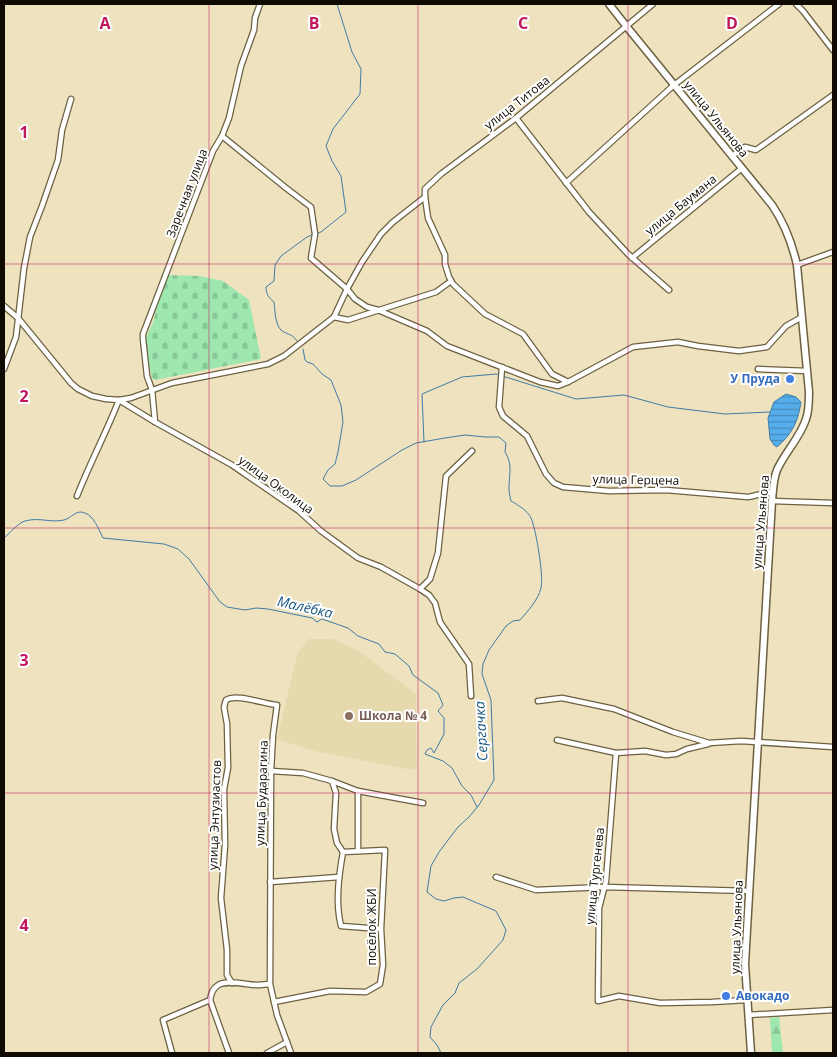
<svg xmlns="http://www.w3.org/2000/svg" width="837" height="1057" font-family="'Open Sans',sans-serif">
<defs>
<pattern id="forest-firs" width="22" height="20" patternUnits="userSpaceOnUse" patternTransform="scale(1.25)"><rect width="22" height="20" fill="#9ee8b0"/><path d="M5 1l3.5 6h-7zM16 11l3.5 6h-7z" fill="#87c696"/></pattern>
<pattern id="cemetery-stones" width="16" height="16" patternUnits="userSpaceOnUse" patternTransform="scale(1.25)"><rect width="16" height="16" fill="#9ee8b0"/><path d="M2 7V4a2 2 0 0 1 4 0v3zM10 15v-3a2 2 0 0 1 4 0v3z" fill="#87c696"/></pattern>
<pattern id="water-rules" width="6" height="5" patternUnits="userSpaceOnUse" patternTransform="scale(1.25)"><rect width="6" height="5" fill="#56adeb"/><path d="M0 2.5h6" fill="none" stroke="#468bbc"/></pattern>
</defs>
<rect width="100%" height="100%" fill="#eee2bf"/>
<!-- built -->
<path fill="#e7d9ae" d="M308 639H333L357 650 416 694V741L417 767 412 770 314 751 277 739 297 655Z"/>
<!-- forest -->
<path fill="url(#forest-firs)" d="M779 1017 783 1053H772L770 1018Z"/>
<!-- cemetery -->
<path fill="url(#cemetery-stones)" d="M168 275 200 276 223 281 249 300 261 359 155 380 152 378 146 351V338L154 320 156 309Z"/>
<!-- water -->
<path fill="url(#water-rules)" stroke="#417ca5" d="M786 394 796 397 801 402C798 422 792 434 777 447L774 445 770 439 768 418 774 402Z"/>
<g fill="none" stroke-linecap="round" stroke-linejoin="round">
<!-- stream -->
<g stroke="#417ca5" stroke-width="1">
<path d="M316 234 321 232 346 212 341 176 332 161 326 146 333 129 360 94 361 69 352 52 337 4"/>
<path d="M297 341C293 335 290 335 284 332 275 329 275 310 274 302 269 298 266 294 266 287L274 281 275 265 281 256 307 237 312 235"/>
<path d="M303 349 305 360 307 362 313 364 322 374 331 380 341 405 343 422 338 452 335 464 328 470 323 479 330 486H342L356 480 402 450 416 443 445 438 465 435 485 437H499L506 443 505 452C513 464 509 475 509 488 509 493 510 497 511 501 518 505 528 511 531 518 536 529 544 577 541 588 538 600 528 611 520 620L513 621 506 626 489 650 483 664 482 674 491 700 494 780 479 805 469 817 458 827 439 852 431 866 427 892 436 899 444 901 454 898 463 897 496 911 506 930 503 940 477 969 459 983 455 993 443 1005 431 1027 430 1037 437 1045 441 1053"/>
<path d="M424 442 422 394 462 377 496 374 576 399 624 395 668 407 725 414 770 412"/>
<path d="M4 538C10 533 18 523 25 521 39 517 51 523 64 520 72 518 76 509 85 513 94 516 99 530 103 538L164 544 178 549 189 559 220 602 227 607 245 610 256 608 268 609 312 618 317 622 322 619 348 628 358 636 379 644 385 652 395 654 409 666 413 675 438 693 443 705 438 711 444 718V734L434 753 431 748 427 750 425 754 443 761 452 768 462 786 471 795 477 807"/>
</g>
<!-- street casing -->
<g stroke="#6c6141" stroke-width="7">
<g id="street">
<path d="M653 4 516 118 441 174 425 189V197L428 218 445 255V264L449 277 453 284 485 314 523 334 552 374 568 382 633 347 678 342 698 346 739 351 767 347 786 326 802 317"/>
<path d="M796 4 803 11 833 50"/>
<path d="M516 118 589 212 628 254 669 290"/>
<path d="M222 136 286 188 311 207 315 234 311 258 347 289 355 299 367 307 378 310 427 331 447 346 540 382 558 386 568 382"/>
<path d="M732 156 745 147 756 150 833 95"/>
<path d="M566 183 674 85 779 4"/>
<path d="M632 258 742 168"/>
<path d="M797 265 833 252"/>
<path d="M4 306 18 318 71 383 78 389 92 396 106 399 119 400 131 398 172 383 268 364 284 356 334 317 347 289 362 262 381 234 393 222 425 197"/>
<path d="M334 317 348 320 436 292 451 281"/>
<path d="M502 367 499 407 503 416 527 436 546 474 554 483 563 487 609 491 666 490 748 497C758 496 763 492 773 492"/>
<path d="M4 369 16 337 24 268 30 237 42 206 58 160 62 130 71 99"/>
<path d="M758 369 807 371"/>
<path d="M119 400 155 422 232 465 299 511 321 531 358 558 381 567 420 589 429 595 435 603 440 622 469 664 471 696"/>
<path d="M155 422 152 390 147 376 143 339V334L213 151 222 136 229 118 241 66 254 30 255 18 260 4"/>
<path d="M77 496C90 463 106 433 119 400"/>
<path d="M772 501 833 503"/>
<path d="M420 589 430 579 438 553 446 476 472 451"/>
<path d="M538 701 562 698 614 709 673 732 709 743 741 741 833 747"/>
<path d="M557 740 616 753 645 751 666 755 676 754 687 749 708 744"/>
<path d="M616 753 606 881 599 908 598 1001 619 996 660 1003 712 1002 747 1000"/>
<path d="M271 771 303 773 332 781 336 793 334 829 337 843 343 852"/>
<path d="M332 781 358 791V850"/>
<path d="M358 791 423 803"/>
<path d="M496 877 536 890 604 887 749 891"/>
<path d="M270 882 339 877"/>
<path d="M232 983 227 975V950L221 898 225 845 224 789 228 768 227 724 224 707 226 700C236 693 264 704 277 705L273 735 271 771 270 984 277 1015 291 1053"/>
<path d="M274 1002 330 991 366 992 380 984 383 965 381 929 385 850 343 852C339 875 335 902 341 926L381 929"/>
<path d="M748 1015 833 1010"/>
<path d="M172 1053 163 1020 210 1000"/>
<path d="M229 1053 210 1000C211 995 212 989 217 986 225 979 247 985 258 985 262 985 266 984 270 984"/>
<path d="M267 1053 287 1042"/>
</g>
</g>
<!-- secondary casing -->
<g stroke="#6c6141" stroke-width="9">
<path id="secondary" d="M609 4 627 27 772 205C785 224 792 243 797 265L809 392C809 401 809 411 806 419 800 438 785 452 777 470 773 480 773 491 772 501L745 964 751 1053"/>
</g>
<!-- street -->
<use href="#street" stroke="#fff" stroke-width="4.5"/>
<!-- secondary -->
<use href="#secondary" stroke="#fff" stroke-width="6"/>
</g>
<!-- grid -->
<path fill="none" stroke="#c2185b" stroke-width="1" stroke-opacity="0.55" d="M209 4V1053M418 4V1053M628 4V1053M4 264H833M4 528H833M4 793H833"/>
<!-- markers -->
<g fill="#3f7fe0" stroke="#fff" stroke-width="2">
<circle cx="790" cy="379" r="5"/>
<circle cx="726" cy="996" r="5"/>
</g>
<circle fill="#8d6e63" stroke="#fff" stroke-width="2" cx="349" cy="716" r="5"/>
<g text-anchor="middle" stroke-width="4" stroke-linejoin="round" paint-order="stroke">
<!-- street labels -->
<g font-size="12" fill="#0f0b02" stroke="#fff">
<text transform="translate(517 103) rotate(-38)" y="4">улица Титова</text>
<text transform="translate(716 119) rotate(51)" y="4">улица Ульянова</text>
<text transform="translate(187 193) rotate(-69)" y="4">Заречная улица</text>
<text transform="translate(681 205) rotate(-39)" y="4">улица Баумана</text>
<text transform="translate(636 480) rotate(1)" y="4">улица Герцена</text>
<text transform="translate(276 485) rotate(36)" y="4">улица Околица</text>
<text transform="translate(761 522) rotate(-85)" y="4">улица Ульянова</text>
<text transform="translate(262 793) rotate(-88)" y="4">улица Бударагина</text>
<text transform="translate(215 815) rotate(-88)" y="4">улица Энтузиастов</text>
<text transform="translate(595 876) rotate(-84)" y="4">улица Тургенева</text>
<text transform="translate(372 927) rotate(-90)" y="4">посёлок ЖБИ</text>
<text transform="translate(737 927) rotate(-88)" y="4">улица Ульянова</text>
</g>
<!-- shop labels -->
<g font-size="12" font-weight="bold" fill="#366cbe" stroke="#fff" text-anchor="end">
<text x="780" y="383">У Пруда</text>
<text x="736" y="1000" text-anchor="start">Авокадо</text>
</g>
<!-- education labels -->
<g font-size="12" font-weight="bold" fill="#785e54" stroke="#fff" text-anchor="start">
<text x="359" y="720">Школа № 4</text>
</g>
<!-- water labels -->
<g font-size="14" font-style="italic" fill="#1a5983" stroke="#fff">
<text transform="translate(305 607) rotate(13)" y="5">Малёбка</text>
<text transform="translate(481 731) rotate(-93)" y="5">Сергачка</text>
</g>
</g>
<g font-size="16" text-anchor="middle" font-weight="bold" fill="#c2185b" stroke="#fff" stroke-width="4" stroke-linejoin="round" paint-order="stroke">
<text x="105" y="29">A</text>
<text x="314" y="29">B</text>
<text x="523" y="29">C</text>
<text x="732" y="29">D</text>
<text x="24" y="138">1</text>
<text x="24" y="402">2</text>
<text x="24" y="666">3</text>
<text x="24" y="931">4</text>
</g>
<!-- border -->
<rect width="837" height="1057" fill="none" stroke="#0f0b02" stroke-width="10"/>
</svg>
